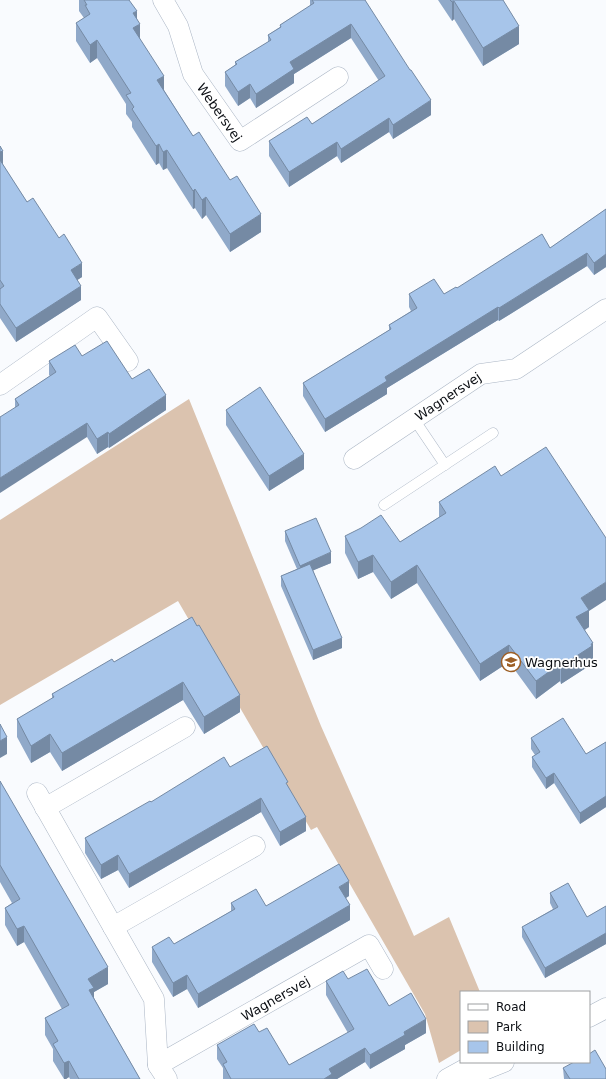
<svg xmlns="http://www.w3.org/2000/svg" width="606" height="1079" font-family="'DejaVu Sans',sans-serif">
<rect width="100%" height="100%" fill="#f9fbfe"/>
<!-- green -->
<path fill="#dbc3af" d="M189 399 321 726 414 936 449 917 480 992H461V1050L439 1063 425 1014 317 827 311 830 178 601 0 705V520Z"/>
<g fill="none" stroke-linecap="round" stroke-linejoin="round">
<!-- service casing -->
<g stroke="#abb6c5" stroke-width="11">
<g id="service">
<path d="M414 419 445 465"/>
<path d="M384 505 493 433"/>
</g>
</g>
<!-- minor casing -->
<g stroke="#abb6c5" stroke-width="21">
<g id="minor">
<path id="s1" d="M163 0 178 26 193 74 240 141 338 77"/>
<path d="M0 385 97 317 128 361"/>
<path id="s2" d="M354 459 481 374 516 369 606 309"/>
<path d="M37 793 154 999 158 1065 167 1079"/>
<path d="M45 808 185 727"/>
<path d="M113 927 255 846"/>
<path d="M589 1017 606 1008"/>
<path id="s3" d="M158 1065 369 945 383 969"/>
<path d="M447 1079 467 1068 479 1072 504 1062"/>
</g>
</g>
<!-- service -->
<use href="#service" stroke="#fff" stroke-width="10"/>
<!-- minor -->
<use href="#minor" stroke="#fff" stroke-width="20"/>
</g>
<!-- wall -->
<g fill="#90a9c9">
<path d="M79 0H129L137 18 140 39 164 90 193 136 261 232 230 252 206 215 202 219 195 208 193 209 167 168 163 170 159 163 156 165 132 127V122L126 114V104L97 58 90 63 76 41V23L84 18 79 11Z"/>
<path d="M310 0H365L431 115 393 139 389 132 341 163 337 156 289 187 269 156V141L312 124 379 81 351 38 294 74V83L256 108 250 98 238 106 225 86V72L235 65V62L268 42V35L280 27V25L310 6Z"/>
<path d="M438 0H503L519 44 483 66 454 19 452 21Z"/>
<path d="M0 146 3 165 27 202 82 277 77 280 81 300 16 342 0 318Z"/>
<path d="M606 209V267L594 275 587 266 499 321 498 320 387 388V394L325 432 303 396V383L389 330V325L411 311 409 307V294H444L550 248Z"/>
<path d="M82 356 132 379 166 410 109 448 108 447 97 454 87 437 15 408V399L50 376 49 375V361Z"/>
<path d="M226 410 304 469 269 491 226 425Z"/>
<path d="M439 502 589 611V627L585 630 593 660 592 661V664L561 684 560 681 536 699 509 662 480 681 417 583 391 599 373 572 358 579 345 553V536L400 542 439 517Z"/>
<path d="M285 531 331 563 313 570 342 648 313 660 281 586V576L297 569 285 541Z"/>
<path d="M192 617 240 712 204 734 183 700 62 771 50 752 31 763 17 737V719L52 699V694L114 662Z"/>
<path d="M531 738 586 754 606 742V807L580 824 554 783 546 789 532 767V757L535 755 531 749Z"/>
<path d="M230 767 288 787 306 831 280 846 261 812 129 888 118 870 101 879 85 853V838L151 802Z"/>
<path d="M0 781 108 984 94 992V998L140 1079H70L69 1077 66 1079H64L53 1061V1049L45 1035V1018L62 1009 24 942 17 946 5 925V908L12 903 0 882Z"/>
<path d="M550 893 587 917 606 906V944L545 978 522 937V927L553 909 550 903Z"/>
<path d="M349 896 346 898 350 920 198 1008 187 989 173 997 152 962V947L174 944 231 911V903L266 906Z"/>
<path d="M348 979 389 1006 426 1033 405 1045V1049L370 1069 365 1062 337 1079H223V1068L217 1059V1045L259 1032 289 1065 348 1033 326 995V981Z"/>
<path d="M563 1068 606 1079H564Z"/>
</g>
<!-- shaded-wall -->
<g fill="#758aa4">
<path d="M454 1V19L452 21V2Z"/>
<path d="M137 11V26L140 24V42L133 47V13Z"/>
<path d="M351 24V38L294 74V83L256 108V94L290 62Z"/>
<path d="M519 26V44L483 66V48Z"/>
<path d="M97 40V58L90 63V45Z"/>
<path d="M164 76V94L157 80Z"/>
<path d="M250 84V98L238 106V92Z"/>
<path d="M431 100V115L393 139V125Z"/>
<path d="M389 118V132L341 163V149Z"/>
<path d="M337 142V156L289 187V172Z"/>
<path d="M159 144V163L156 165V146Z"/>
<path d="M167 150V168L163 170V152Z"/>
<path d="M3 151V165L0 167V152Z"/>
<path d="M195 189V208L193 209V191Z"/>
<path d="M206 197V215L202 219V200Z"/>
<path d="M261 214V232L230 252V234Z"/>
<path d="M587 253V266L499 321V308Z"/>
<path d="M606 254V267L594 275V263Z"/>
<path d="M82 263V277L71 284V270Z"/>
<path d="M81 286V300L16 342V328Z"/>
<path d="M498 307V320L387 388V394L325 432V419L385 377Z"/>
<path d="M166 395V410L109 448V434Z"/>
<path d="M87 423V437L0 493V478Z"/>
<path d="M108 432V447L97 454V439Z"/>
<path d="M304 454V469L269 491V476Z"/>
<path d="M331 552V563L300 576V566Z"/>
<path d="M373 555V572L358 579V562Z"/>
<path d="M417 565V583L391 599V582Z"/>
<path d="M606 582V600L589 611V627L576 635V617L581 598Z"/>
<path d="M342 638V648L313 660V650Z"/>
<path d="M593 643V660L592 661V664L561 684V666Z"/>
<path d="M509 645V662L480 681V664Z"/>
<path d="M560 664V681L536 699V681Z"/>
<path d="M183 682V700L62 771V753Z"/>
<path d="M240 695V712L204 734V717Z"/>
<path d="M50 734V752L31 763V746Z"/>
<path d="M7 737V754L0 758V741Z"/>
<path d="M554 773V783L546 789V778Z"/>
<path d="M606 796V807L580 824V813Z"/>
<path d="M261 798V812L129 888V874Z"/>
<path d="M306 817V831L280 846V832Z"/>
<path d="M118 855V870L101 879V865Z"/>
<path d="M349 881V896L339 902V887Z"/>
<path d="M350 905V920L198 1008V994Z"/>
<path d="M24 926V942L17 946V929Z"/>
<path d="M606 933V944L545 978V968Z"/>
<path d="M108 967V984L94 992V1005L89 1007 88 979Z"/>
<path d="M187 975V989L173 997V983Z"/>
<path d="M426 1019V1033L405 1045V1049L370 1069V1055L404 1032Z"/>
<path d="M365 1048V1062L337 1079H324L329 1069Z"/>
<path d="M69 1061V1077L66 1079H64V1063Z"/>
</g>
<!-- building -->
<g fill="#a7c5ea" stroke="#758aa4">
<path d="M84 0H129L137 11 133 13 140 24 133 28 164 76 157 80 193 136 199 132 230 180 237 176 261 214 230 234 206 197 202 200 195 189 193 191 167 150 163 152 159 144 156 146 132 109 134 107 126 95 131 93 97 40 90 45 76 23 90 14 85 5H87Z"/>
<path d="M312 0H365L410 70H411L431 100 393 125 389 118 341 149 337 142 289 172 269 141 307 117 312 124 385 76 351 24 290 62 294 69 256 94 250 84 238 92 225 72 237 64 235 62 271 40 268 35 281 27 280 25 314 3Z"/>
<path d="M450 0H503L519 26 483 48 454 1 452 2Z"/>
<path d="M0 146 3 151 0 152Z"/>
<path d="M0 160 27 202 33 198 59 238 64 234 82 263 71 270 81 286 16 328 0 304V289L4 286 0 280Z"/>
<path d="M606 209V254L594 263 587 253 499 308 498 307 385 377 387 381 325 419 303 383 391 329 389 325 417 308 409 294 434 279 444 294 456 287 457 288 542 234 550 248Z"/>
<path d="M107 341 132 379 149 369 166 395 109 434 108 432 97 439 87 423 0 478V417L19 405 15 399 56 372 49 361 75 345 82 356Z"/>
<path d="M260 387 304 454 269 476 226 410Z"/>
<path d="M546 447 606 538V582L581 598 589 610 576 617 593 643 591 644 592 646 561 666 560 664 536 681 509 645 480 664 417 565 391 582 373 555 358 562 345 536 361 528 381 515 400 542 446 513 439 502 495 466 501 476Z"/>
<path d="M316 518 331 552 300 566 285 531Z"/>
<path d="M310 564 342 638 313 650 281 576Z"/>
<path d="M192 617 197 626 199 625 240 695 204 717 183 682 62 753 50 734 31 746 17 719 54 697 52 694 112 659 114 662Z"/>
<path d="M563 718 586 754 606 742V796L580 813 554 773 546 778 532 757 540 752 531 738Z"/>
<path d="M0 724 7 737 0 741Z"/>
<path d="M267 746 288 782 286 783 306 817 280 832 261 798 129 874 118 855 101 865 85 838 150 801 151 802 224 757 230 767Z"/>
<path d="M0 781 108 967 88 979 94 988 89 990 140 1079H79L69 1061 64 1063 53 1044 58 1041 45 1018 69 1005 24 926 17 929 5 908 20 899 0 865Z"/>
<path d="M339 864 349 881 339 887 350 905 198 994 187 975 173 983 152 947 169 937 174 944 235 909 231 903 256 889 266 906Z"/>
<path d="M568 883 587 917 606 906V933L545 968 522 927 558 907 550 893Z"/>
<path d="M367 969 389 1006 411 993 426 1019 404 1032 405 1035 370 1055 365 1048 329 1069 332 1074 324 1079H231L223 1064 227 1062 217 1045 254 1024 259 1032 267 1028 289 1065 354 1029 326 981 343 971 348 979Z"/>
<path d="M595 1050 606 1069V1079H570L563 1068 574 1062H589V1054Z"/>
</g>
<!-- icons -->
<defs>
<g id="school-ring" transform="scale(1)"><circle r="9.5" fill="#fff" stroke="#9d5f25" stroke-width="1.5"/><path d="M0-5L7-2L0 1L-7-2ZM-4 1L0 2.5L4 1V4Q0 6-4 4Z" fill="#9d5f25"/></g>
</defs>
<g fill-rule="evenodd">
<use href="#school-ring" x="511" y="662"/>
</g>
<g text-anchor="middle" stroke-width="3.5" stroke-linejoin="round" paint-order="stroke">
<!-- street labels -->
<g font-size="13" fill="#0b0e13" stroke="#fff">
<text dy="5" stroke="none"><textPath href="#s1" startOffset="127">Webersvej</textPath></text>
<text dy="5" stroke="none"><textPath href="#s2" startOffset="113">Wagnersvej</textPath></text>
<text dy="5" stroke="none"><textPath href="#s3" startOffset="135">Wagnersvej</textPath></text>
</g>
<!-- poi labels -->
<g font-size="13" fill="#0b0e13" stroke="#fff" text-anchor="start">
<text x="525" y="667">Wagnerhus</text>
</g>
</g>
<!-- legend -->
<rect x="460" y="991" width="130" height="72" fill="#ffffff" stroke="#9d9fa1"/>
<rect x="468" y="1004" width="20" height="6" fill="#ffffff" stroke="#9d9fa1"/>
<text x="496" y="1011" font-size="12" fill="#0b0e13">Road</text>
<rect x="468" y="1021" width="20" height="12" fill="#dbc3af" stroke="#9d9fa1"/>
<text x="496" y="1031" font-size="12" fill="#0b0e13">Park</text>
<rect x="468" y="1041" width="20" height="12" fill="#a7c5ea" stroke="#9d9fa1"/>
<text x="496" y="1051" font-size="12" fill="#0b0e13">Building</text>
</svg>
